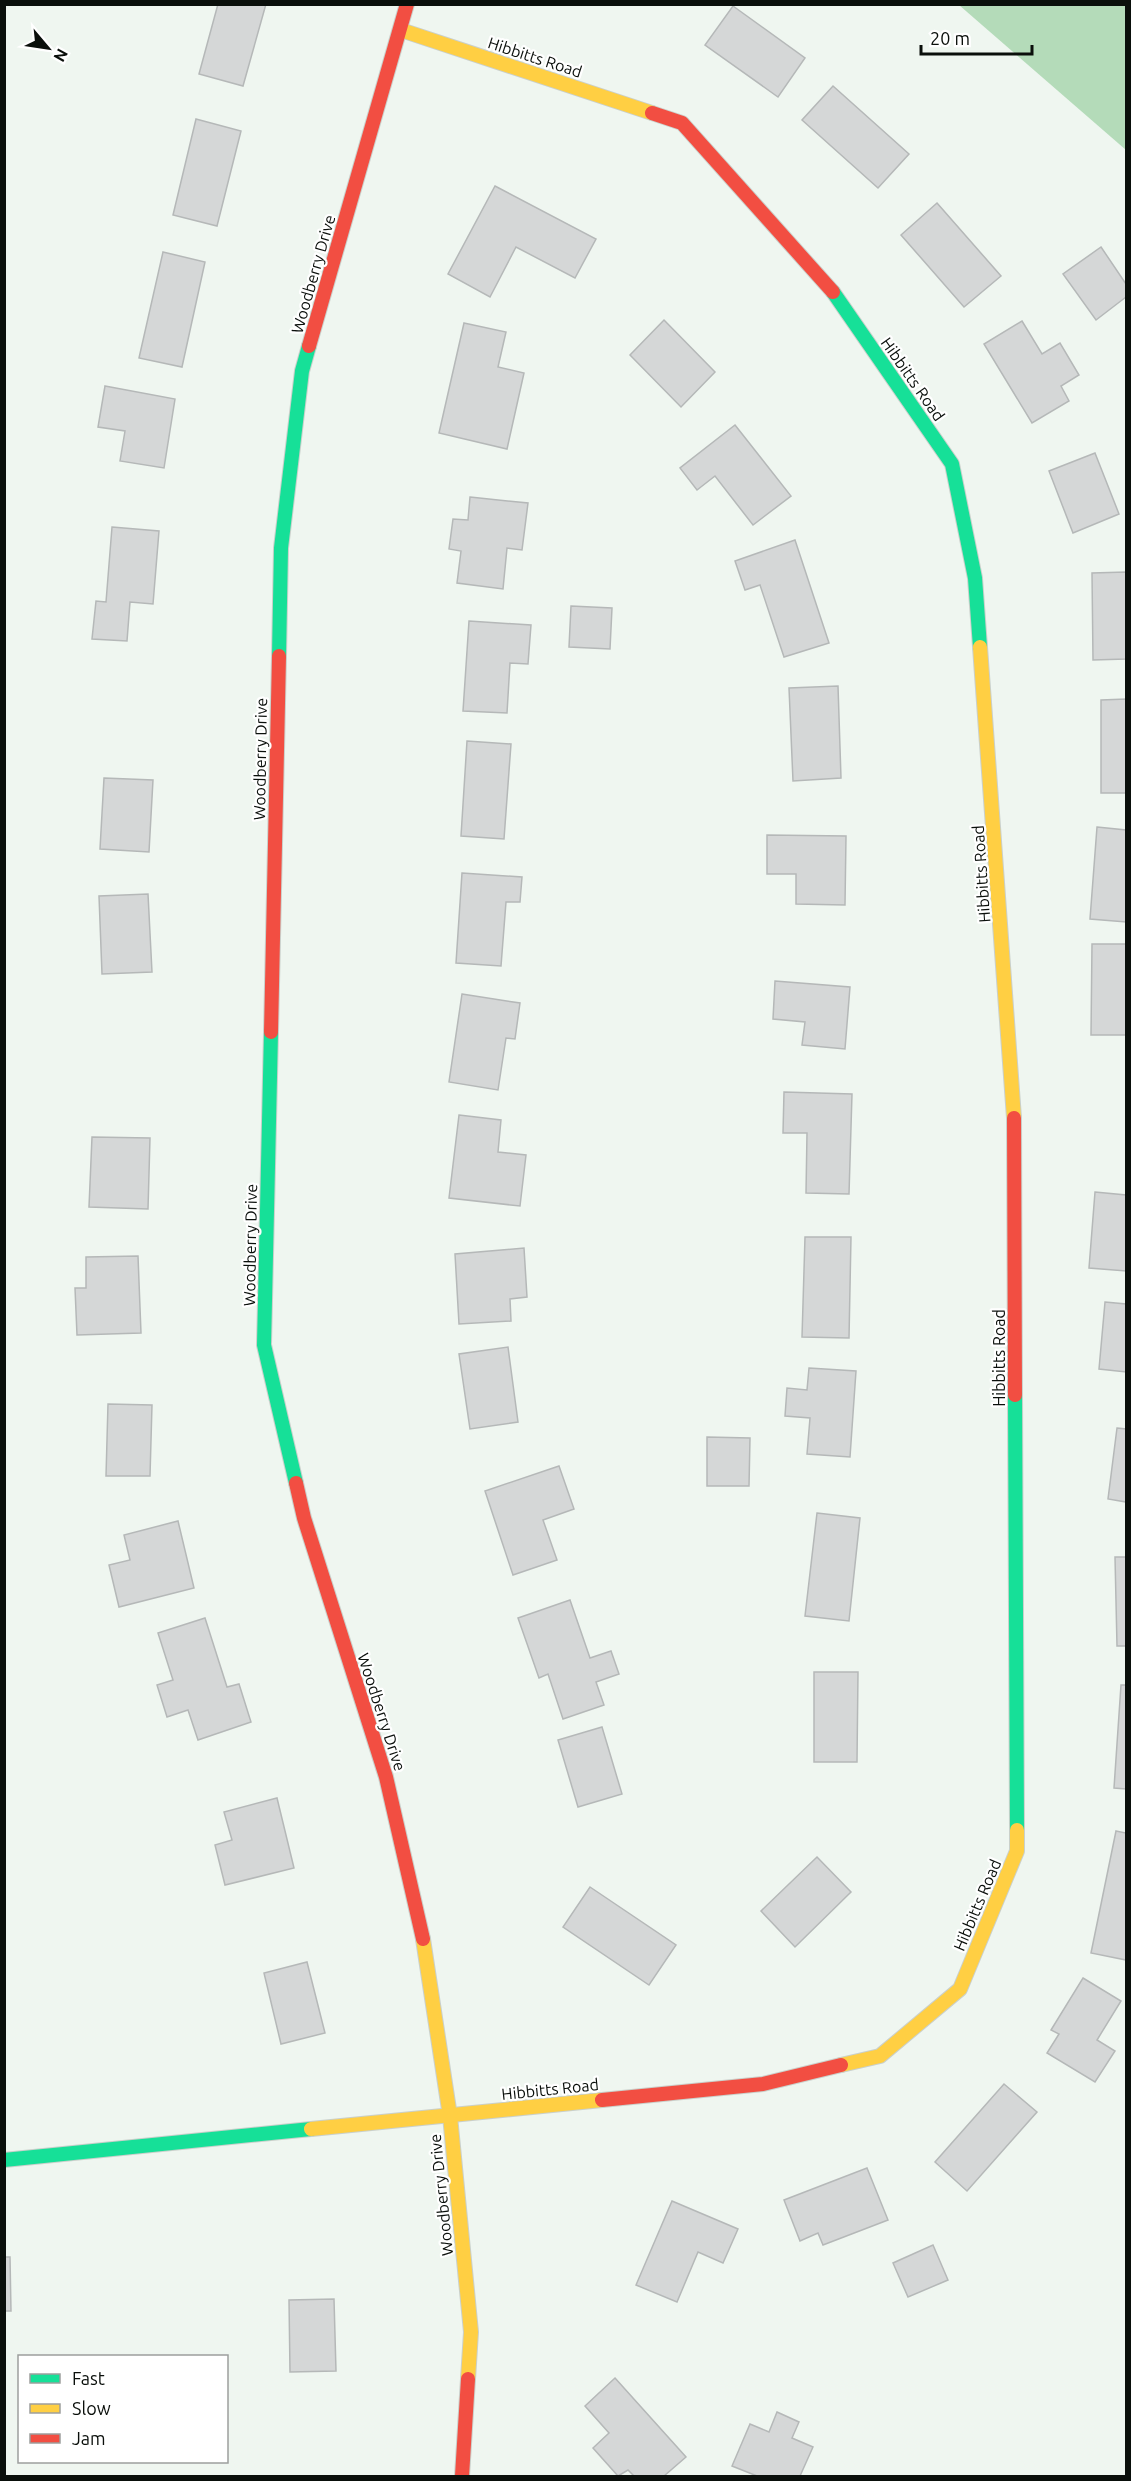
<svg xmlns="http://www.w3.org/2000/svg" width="1131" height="2481" font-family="Ubuntu,sans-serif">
<rect width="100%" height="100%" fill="#eff6f0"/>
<!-- forest -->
<path fill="#b4dbb9" d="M959 5H1126V150Z"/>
<!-- building -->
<g fill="#d5d7d7" stroke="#b5b8b8" stroke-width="1.5">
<path d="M218 4H266L243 86 199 74Z"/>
<path d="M733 6 805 58 778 97 705 45Z"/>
<path d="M833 86 909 154 878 188 802 120Z"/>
<path d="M196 119 241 131 217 226 173 215Z"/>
<path d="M495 186 596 239 575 278 516 247 490 297 448 274Z"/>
<path d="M937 203 1001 276 964 307 901 235Z"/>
<path d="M1101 247 1126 284V297L1096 320 1063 274Z"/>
<path d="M163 252 205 262 182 367 139 358Z"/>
<path d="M664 320 715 372 681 407 630 355Z"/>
<path d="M1022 321 1042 354 1060 343 1079 375 1061 386 1069 401 1032 423 984 344Z"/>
<path d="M464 323 506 332 498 367 524 373 507 449 439 433Z"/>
<path d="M105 386 175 399 164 468 120 461 125 431 98 427Z"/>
<path d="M735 425 791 496 753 525 715 476 697 490 680 468Z"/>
<path d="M1095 453 1119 514 1073 533 1049 471Z"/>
<path d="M470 497 528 503 522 550 507 548 503 589 457 583 461 551 449 549 453 519 468 520Z"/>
<path d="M112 527 159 531 153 604 130 602 127 641 92 639 96 601 106 602Z"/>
<path d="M795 540 829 643 784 657 760 585 745 590 735 561Z"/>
<path d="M1126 572V659L1093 660 1092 573Z"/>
<path d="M571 606 612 608 610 649 569 647Z"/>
<path d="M469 621 531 625 528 664 510 663 507 713 463 711Z"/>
<path d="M838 686 841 778 793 781 789 688Z"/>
<path d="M1126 699V793H1101V700Z"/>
<path d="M467 741 511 744 504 839 461 836Z"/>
<path d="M104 778 153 780 149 852 100 849Z"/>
<path d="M1097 827 1126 830V922L1090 919Z"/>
<path d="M767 835 846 836 845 905 796 904V874H767Z"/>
<path d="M462 873 522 877 520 902H506L501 966 456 963Z"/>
<path d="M148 894 152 972 102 974 99 896Z"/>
<path d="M1092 944H1126V1035H1091Z"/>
<path d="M775 981 850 987 845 1049 802 1045 805 1022 773 1019Z"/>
<path d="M462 994 520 1003 515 1039 506 1038 498 1090 449 1082Z"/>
<path d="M784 1092 852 1094 849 1194 806 1193 807 1133H783Z"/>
<path d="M459 1115 501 1120 498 1152 526 1155 520 1206 449 1198Z"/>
<path d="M92 1137 150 1138 148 1209 89 1207Z"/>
<path d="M1095 1192 1126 1195V1271L1089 1268Z"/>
<path d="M805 1237H851L849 1338 802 1337Z"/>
<path d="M524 1248 527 1297 510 1299 511 1321 459 1324 455 1254Z"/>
<path d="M138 1256 141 1333 77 1335 75 1288H86V1257Z"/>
<path d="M1105 1302 1126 1304V1372L1099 1369Z"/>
<path d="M508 1347 518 1422 470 1429 459 1354Z"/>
<path d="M809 1368 856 1371 850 1457 807 1454 810 1418 785 1416 787 1388 807 1390Z"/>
<path d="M108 1404 152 1405 150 1476H106Z"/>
<path d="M1117 1428 1126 1429V1502L1108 1499Z"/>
<path d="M707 1437 750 1438 749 1486H707Z"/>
<path d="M559 1466 574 1509 543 1520 557 1560 513 1575 485 1491Z"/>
<path d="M817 1513 860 1518 849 1621 805 1616Z"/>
<path d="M178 1521 194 1588 119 1607 109 1565 130 1560 124 1535Z"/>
<path d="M1115 1557H1126V1646H1117Z"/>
<path d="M570 1600 590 1658 611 1651 619 1674 596 1682 604 1705 563 1719 548 1674 539 1678 518 1618Z"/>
<path d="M205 1618 227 1687 239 1684 251 1722 198 1740 188 1710 167 1717 157 1685 173 1680 158 1633Z"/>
<path d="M814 1672H858L857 1762H814Z"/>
<path d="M1121 1685H1126V1789L1114 1788Z"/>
<path d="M602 1727 622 1794 578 1807 558 1740Z"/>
<path d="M277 1798 294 1868 225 1885 215 1845 232 1840 224 1812Z"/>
<path d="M1116 1831 1126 1833V1960L1091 1953Z"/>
<path d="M817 1857 851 1892 795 1947 761 1911Z"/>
<path d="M590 1887 676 1945 649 1985 563 1927Z"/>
<path d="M307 1962 325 2033 281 2044 264 1973Z"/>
<path d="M1083 1978 1121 2001 1097 2040 1115 2051 1095 2082 1047 2053 1059 2034 1051 2030Z"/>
<path d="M1004 2084 1037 2112 967 2191 935 2162Z"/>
<path d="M867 2168 888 2220 823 2245 818 2233 800 2241 784 2200Z"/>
<path d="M672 2201 738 2229 723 2263 698 2252 677 2302 636 2285Z"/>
<path d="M933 2245 948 2280 908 2297 893 2263Z"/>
<path d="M4 2257H10L11 2311H4Z"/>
<path d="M334 2299 336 2371 290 2372 289 2300Z"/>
<path d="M615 2378 686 2457 664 2476H634L628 2470 618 2476 593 2448 609 2433 585 2406Z"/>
<path d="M777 2412 799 2422 792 2438 813 2447 800 2476H757L732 2466 750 2424 769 2432Z"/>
</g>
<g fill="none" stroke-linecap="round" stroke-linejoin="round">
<!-- fast casing -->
<g stroke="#cad0cb" stroke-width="16">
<g id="fast">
<path d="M833 292 952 464 975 578 980 647"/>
<path d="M279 656 281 548 302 371 309 346"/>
<path d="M271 1032 264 1345 296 1483"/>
<path d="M1015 1395 1017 1830"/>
<path d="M4 2160 311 2129"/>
</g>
</g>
<!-- slow casing -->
<g stroke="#cad0cb" stroke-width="16">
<g id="slow">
<path d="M401 30 652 113"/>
<path d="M980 647 1014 1118"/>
<path d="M423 1939 450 2116 471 2332 468 2379"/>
<path d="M841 2065 880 2056 960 1989 1017 1851V1830"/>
<path d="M311 2129 602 2100"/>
</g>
</g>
<!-- jam casing -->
<g stroke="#cad0cb" stroke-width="16">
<g id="jam">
<path d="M652 113 682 123 833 292"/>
<path d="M309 346 407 4"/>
<path d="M271 1032 279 656"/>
<path d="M1014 1118 1015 1395"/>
<path d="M296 1483 304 1518 386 1777 423 1939"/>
<path d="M602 2100 763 2084 841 2065"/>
<path d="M462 2476 468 2379"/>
</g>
</g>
<!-- fast -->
<use href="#fast" stroke="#16e098" stroke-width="14"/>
<!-- slow -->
<use href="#slow" stroke="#ffcf43" stroke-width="14"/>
<!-- jam -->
<use href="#jam" stroke="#f24e42" stroke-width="14"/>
</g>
<g text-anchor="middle" stroke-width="4.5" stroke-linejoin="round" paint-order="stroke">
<!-- street labels -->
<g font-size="16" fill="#0a0f0b" stroke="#fff">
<text transform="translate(535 57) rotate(18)" y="6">Hibbitts Road</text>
<text transform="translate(313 274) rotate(-74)" y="6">Woodberry Drive</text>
<text transform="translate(913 379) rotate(55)" y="6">Hibbitts Road</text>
<text transform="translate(260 759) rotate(-89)" y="6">Woodberry Drive</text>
<text transform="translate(981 874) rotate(-94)" y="6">Hibbitts Road</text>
<text transform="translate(250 1245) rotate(-89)" y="6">Woodberry Drive</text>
<text transform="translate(999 1358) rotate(-90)" y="6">Hibbitts Road</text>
<text transform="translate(382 1712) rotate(72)" y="6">Woodberry Drive</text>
<text transform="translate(977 1905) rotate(-67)" y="6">Hibbitts Road</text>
<text transform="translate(550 2089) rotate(-6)" y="6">Hibbitts Road</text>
<text transform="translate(441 2195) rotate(-96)" y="6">Woodberry Drive</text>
</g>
</g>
<!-- border -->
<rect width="1131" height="2481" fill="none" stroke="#0a0f0b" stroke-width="12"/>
<!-- legend -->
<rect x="18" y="2355" width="210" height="108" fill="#ffffff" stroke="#9d9f9d" stroke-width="1.5"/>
<rect x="30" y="2374" width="30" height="9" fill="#16e098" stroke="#9d9f9d" stroke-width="1.5"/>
<text x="72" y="2385" font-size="18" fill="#0a0f0b">Fast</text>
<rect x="30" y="2404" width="30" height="9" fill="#ffcf43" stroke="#9d9f9d" stroke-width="1.5"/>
<text x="72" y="2415" font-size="18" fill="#0a0f0b">Slow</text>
<rect x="30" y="2434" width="30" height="9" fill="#f24e42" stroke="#9d9f9d" stroke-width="1.5"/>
<text x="72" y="2445" font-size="18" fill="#0a0f0b">Jam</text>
<!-- north arrow -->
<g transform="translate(48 48) rotate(119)" stroke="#ffffff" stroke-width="4.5" paint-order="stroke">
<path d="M0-4.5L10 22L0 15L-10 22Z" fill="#0a0f0b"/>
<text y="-9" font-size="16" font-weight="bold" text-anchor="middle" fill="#0a0f0b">N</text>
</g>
<!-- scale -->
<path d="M921 45v9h111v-9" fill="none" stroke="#0a0f0b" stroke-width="3"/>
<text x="930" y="45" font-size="18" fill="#0a0f0b" stroke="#ffffff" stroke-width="4.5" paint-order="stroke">20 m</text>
</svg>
